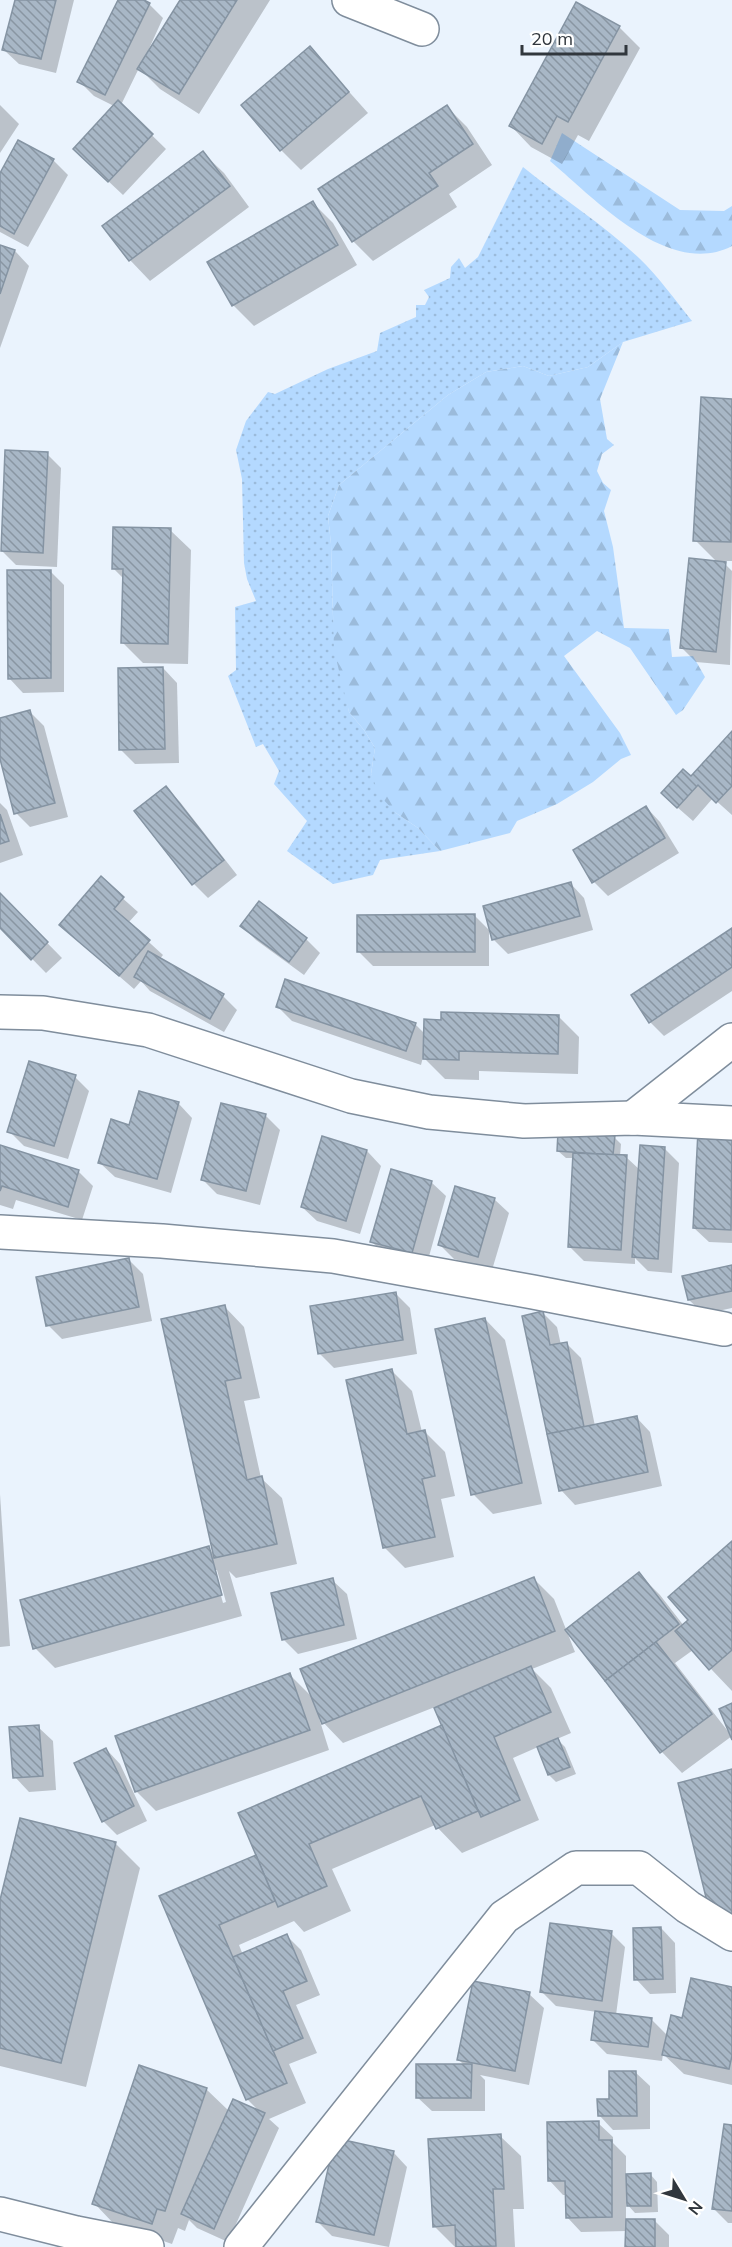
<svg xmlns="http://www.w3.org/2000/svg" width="732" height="2247" font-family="Mulish,sans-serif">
<defs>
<pattern id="green-dots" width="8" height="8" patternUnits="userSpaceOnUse" patternTransform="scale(1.5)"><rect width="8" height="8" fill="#b4d9ff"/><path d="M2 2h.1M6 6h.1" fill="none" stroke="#9bbbdb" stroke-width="1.8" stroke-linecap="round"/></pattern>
<pattern id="forest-firs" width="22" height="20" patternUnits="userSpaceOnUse" patternTransform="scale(1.5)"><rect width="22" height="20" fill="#b4d9ff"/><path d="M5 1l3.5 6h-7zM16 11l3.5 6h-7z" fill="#9bbbdb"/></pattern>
<pattern id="building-back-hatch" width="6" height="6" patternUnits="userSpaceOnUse" patternTransform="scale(1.5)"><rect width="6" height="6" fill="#a8b7c6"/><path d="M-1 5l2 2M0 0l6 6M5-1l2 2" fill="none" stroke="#8996a2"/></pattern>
</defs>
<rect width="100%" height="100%" fill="#eaf3fd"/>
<!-- green -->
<path fill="url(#green-dots)" d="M523 167C561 198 603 224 639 258 658 276 675 300 692 321L623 342 588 367 549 376 523 366 486 372 448 395 339 485 328 516 331 544 333 617 349 712 364 730 375 748 371 774 396 813 418 828 440 851 380 860 373 875 333 884 287 851 307 821 274 784 279 771 263 744 256 747 228 676 236 670 235 607 256 601 247 579 244 563 242 479 236 450 246 421 268 392 275 394 328 369 377 351 380 333 416 317V305H425L429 297 424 290 450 278 451 267 459 258 465 268 478 257Z"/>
<!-- forest -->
<g fill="url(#forest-firs)">
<path d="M562 133 680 210 724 211 732 206V246C669 279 594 198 550 161Z"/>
<path d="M623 342 600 399 607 439 614 445 602 454 597 471 603 483 611 490 604 511 613 547 624 628 669 629 672 657 693 656 705 677 683 710 676 715 630 648 597 631 564 656 620 733 631 755 621 759 593 782 557 804 517 821 510 833 440 851 418 828 396 813 380 796 371 774 375 748 364 730 349 712 334 650 331 544 328 516 339 485 448 395 486 372 523 366 549 376 588 367Z"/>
</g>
<!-- shadow -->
<g fill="#0003" fill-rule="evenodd">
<path d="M17 0H74L56 73 19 64 4 50Z"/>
<path d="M119 0H141L149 4 163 18 148 51 150 52 182 0H270L199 114 160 89 139 68 121 105 166 149 123 195 89 163 114 106 94 96 79 81Z"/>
<path d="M619 27 640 48 589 141 578 135 562 164 531 147 511 126Z"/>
<path d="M310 48 368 113 301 170 281 150Z"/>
<path d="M0 105 19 124 0 153Z"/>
<path d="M447 107 467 127 492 165 449 194 457 207 373 261 353 241Z"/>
<path d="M19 142 53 160 68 175 28 247 0 232V176Z"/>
<path d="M203 153 224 173 249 207 150 281 130 260 104 226Z"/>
<path d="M313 203 333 223 357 265 254 326 233 305 209 263Z"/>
<path d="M0 246 15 251 29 266 0 348Z"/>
<path d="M702 399 732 400V561H722L732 571 730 665 696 662 682 648 718 563 695 540Z"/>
<path d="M47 454 61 468 57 567 16 565 2 551Z"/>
<path d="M170 530 191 550 188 664 143 663 122 642 124 579 113 568Z"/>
<path d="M50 571 64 585V692L23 693 9 678Z"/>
<path d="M163 668 177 683 179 763 135 764 120 749Z"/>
<path d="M30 712 44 726 68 817 30 827 16 813 0 753V719Z"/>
<path d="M732 734V815L713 798 693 821 677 807 691 778Z"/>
<path d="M166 788 180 802 237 875 208 898 194 884Z"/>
<path d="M0 803 7 810 23 855 0 863Z"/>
<path d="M646 807 660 822 679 853 608 896 594 882Z"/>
<path d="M101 879 138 912 128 923 163 955 159 960 223 996 237 1010 224 1032 150 991 141 981 134 989 76 939Z"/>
<path d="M570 883 584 898 593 930 508 954 493 939Z"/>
<path d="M0 895 62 958 46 973 0 926Z"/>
<path d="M475 916 489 930V966H373L358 951Z"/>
<path d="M242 926 306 939 320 953 304 975 256 940Z"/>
<path d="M732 930V991L664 1036 650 1022Z"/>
<path d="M277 1006 415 1024 425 1034 559 1017 579 1037 578 1074 479 1071V1080L445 1079 423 1057 421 1065 292 1021Z"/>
<path d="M75 1077 89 1091 68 1159 24 1146 9 1131Z"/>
<path d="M178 1103 192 1118 171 1193 115 1177 100 1163 130 1127Z"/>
<path d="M266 1116 280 1130 260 1205 217 1194 202 1179Z"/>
<path d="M732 1134V1243L709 1242 694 1228Z"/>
<path d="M614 1137 621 1144 620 1157H626L640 1170 665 1149 679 1163 672 1273 648 1271 635 1258V1264L584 1261 569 1246 575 1158H566L558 1151Z"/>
<path d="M323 1138 367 1151 381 1166 360 1234 317 1221 302 1207Z"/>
<path d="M0 1147 78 1171 93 1186 82 1220 16 1200 13 1209 0 1205Z"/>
<path d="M431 1182 446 1196 426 1267 386 1256 372 1242Z"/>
<path d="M494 1199 509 1213 492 1270 454 1259 440 1245Z"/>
<path d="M129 1260 143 1274 152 1321 62 1339 48 1325Z"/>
<path d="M732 1267V1308L704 1314 689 1300Z"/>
<path d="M395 1293 410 1308 417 1354 334 1368 319 1353Z"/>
<path d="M224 1306 244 1327 260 1398 244 1401 261 1478 282 1498 297 1564 236 1578 229 1571 242 1616 55 1668 35 1648 208 1548 215 1555ZM214 1570H217L226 1602 223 1603Z"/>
<path d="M543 1313 557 1327 561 1345 566 1343 581 1358 595 1426 636 1417 650 1432 662 1486 575 1505 561 1490Z"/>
<path d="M485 1319 505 1340 542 1504 493 1514 473 1494Z"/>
<path d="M392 1371 412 1391 422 1432 424 1431 445 1452 455 1496 441 1499 454 1557 405 1568 385 1548 348 1381Z"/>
<path d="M0 1494 10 1646 0 1647Z"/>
<path d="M732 1543V1691L693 1650 675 1663 730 1734 732 1705V1736L682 1773 662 1752 567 1630 639 1574 660 1595 684 1626 690 1620Z"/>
<path d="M534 1579 554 1599 575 1652 532 1669 551 1688 571 1733 557 1739 565 1747 576 1774 556 1782 549 1775 538 1747 513 1758 539 1820 462 1853 435 1825 332 1869 351 1911 304 1932 294 1921 239 1945 243 1955 287 1936 301 1950 320 1995 296 2005 317 2053 289 2064 306 2103 269 2119 279 2128 228 2242 197 2228 189 2220 185 2231 178 2228 172 2244 114 2224 94 2203 206 2089 229 2111 260 2112 247 2099 161 1897 258 1855 444 1726 435 1707 343 1743 319 1718 329 1750 156 1811 136 1791 290 1675 313 1698Z"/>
<path d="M332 1580 347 1594 357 1639 298 1654 284 1640 273 1594Z"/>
<path d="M38 1727 53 1741 56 1790 29 1792 15 1777Z"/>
<path d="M106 1749 120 1764 147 1821 117 1835 103 1821Z"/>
<path d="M115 1843 140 1868 86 2087 0 2066V1906Z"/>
<path d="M661 1928 675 1943 676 1993 650 1994 636 1979Z"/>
<path d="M611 1933 625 1947 616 2015 651 2019 668 2036 684 2019 732 1988V2085L684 2074 663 2054 662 2061 607 2054 593 2040 597 2012 556 2006 542 1992Z"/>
<path d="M529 1994 544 2008 529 2085 480 2075 485 2080V2111H432L417 2097 465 2066 459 2060Z"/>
<path d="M635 2072 650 2086V2129L613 2130 599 2115Z"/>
<path d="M598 2123 613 2137V2143L626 2156V2175L650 2174 657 2182 658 2212 635 2213 626 2203V2220L655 2221 669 2235V2247H627V2231L581 2232 567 2217V2195H563L549 2180Z"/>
<path d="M732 2126V2223H728L713 2208Z"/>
<path d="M500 2136 521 2156 524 2209H513L515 2247H455L434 2226Z"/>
<path d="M393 2152 407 2167 389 2247 332 2236 317 2221Z"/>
</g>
<!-- building -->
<g fill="url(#building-back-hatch)" stroke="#8594a3" stroke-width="1.5">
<path d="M15 0H56L41 59 2 50Z"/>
<path d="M118 0H144L150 3 105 95 77 82Z"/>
<path d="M180 0H237L179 94 137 69Z"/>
<path d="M576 2 620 26 568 122 557 116 542 144 509 126Z"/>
<path d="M310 46 349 92 280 151 241 105Z"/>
<path d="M118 100 153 134 108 182 73 149Z"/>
<path d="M447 105 473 144 429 173 438 186 352 242 318 189Z"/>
<path d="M18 140 54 159 14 234 0 226V173Z"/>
<path d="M203 151 230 186 129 261 102 226Z"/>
<path d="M313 201 338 245 232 306 207 262Z"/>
<path d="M0 245 15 250 0 294Z"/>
<path d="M701 397 732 399 731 542 693 541Z"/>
<path d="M5 450 48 452 43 553 1 551Z"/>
<path d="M113 527 171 528 168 644 121 643 123 569H112Z"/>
<path d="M689 558 726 562 716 652 680 648Z"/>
<path d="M7 570H51V678L8 679Z"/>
<path d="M163 667 165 749 119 750 118 668Z"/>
<path d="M30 710 55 803 14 814 0 759V718Z"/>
<path d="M732 731V786L716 803 698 785 677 808 661 793 683 769 691 776Z"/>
<path d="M166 786 224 860 192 885 134 811Z"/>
<path d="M646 806 665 838 592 883 573 850Z"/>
<path d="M0 814 9 841 0 844Z"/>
<path d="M101 876 124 897 114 909 150 940 119 976 59 925Z"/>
<path d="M571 882 580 916 492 940 483 906Z"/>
<path d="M0 893 48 942 31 960 0 928Z"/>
<path d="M259 901 307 938 289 962 240 926Z"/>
<path d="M475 914V952H357V915Z"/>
<path d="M732 928V967L649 1023 631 995Z"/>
<path d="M148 951 224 994 210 1019 134 977Z"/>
<path d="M285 979 416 1023 406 1051 276 1007Z"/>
<path d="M441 1012 559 1015 558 1054 459 1051V1060L423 1059 424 1019 441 1020Z"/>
<path d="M29 1061 76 1075 54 1146 7 1132Z"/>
<path d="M139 1091 179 1102 157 1179 98 1163 111 1119 129 1125Z"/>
<path d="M221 1103 266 1114 246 1191 201 1180Z"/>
<path d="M698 1131 732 1132 731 1230 693 1228Z"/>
<path d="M558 1132 615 1135 613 1155 557 1151Z"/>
<path d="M322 1136 367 1150 346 1221 301 1207Z"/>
<path d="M0 1145 79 1170 68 1207 2 1186 0 1191Z"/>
<path d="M640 1145 665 1147 658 1259 632 1257Z"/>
<path d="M573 1153 627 1155 621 1250 568 1247Z"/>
<path d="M391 1169 432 1181 412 1253 370 1242Z"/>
<path d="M455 1186 495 1198 478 1257 438 1245Z"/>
<path d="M129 1258 139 1307 46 1326 36 1277Z"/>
<path d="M732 1265V1291L688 1300 682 1276Z"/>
<path d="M396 1292 403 1340 318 1354 310 1306Z"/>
<path d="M225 1305 241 1378 225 1381 247 1480 262 1476 277 1544 214 1558 161 1319Z"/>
<path d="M543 1311 550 1345 567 1342 584 1427 547 1434 522 1316Z"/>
<path d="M485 1318 522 1483 471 1495 435 1329Z"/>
<path d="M392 1369 407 1434 425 1430 435 1476 422 1479 435 1537 383 1548 346 1380Z"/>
<path d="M637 1416 648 1472 559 1491 547 1434Z"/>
<path d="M732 1541V1650L709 1670 675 1631 688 1620 668 1597Z"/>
<path d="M209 1546 222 1595 33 1649 20 1600Z"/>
<path d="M639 1572 679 1624 605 1681 565 1630Z"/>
<path d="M534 1577 555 1631 322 1724 300 1669Z"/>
<path d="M333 1578 344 1625 282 1640 271 1593Z"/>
<path d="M656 1642 712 1714 660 1753 605 1681Z"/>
<path d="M531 1666 551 1712 494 1737 520 1800 481 1817 434 1708Z"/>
<path d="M290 1673 310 1730 135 1792 115 1736Z"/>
<path d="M732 1703V1740L719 1709Z"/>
<path d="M39 1725 43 1776 13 1778 9 1727Z"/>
<path d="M442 1725 478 1811 436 1829 421 1796 309 1844 327 1886 278 1907 238 1813Z"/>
<path d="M558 1738 570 1767 548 1775 537 1747Z"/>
<path d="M106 1748 134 1806 102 1822 74 1763Z"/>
<path d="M732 1769V1917L712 1922 678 1783Z"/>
<path d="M20 1818 116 1842 61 2063 0 2048V1900Z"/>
<path d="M256 1855 275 1901 219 1925 287 2083 246 2100 159 1896Z"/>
<path d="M550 1923 612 1931 602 2001 540 1992Z"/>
<path d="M661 1927 663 1979 634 1980 633 1928Z"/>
<path d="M287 1934 307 1981 283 1991 303 2038 273 2051 233 1957Z"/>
<path d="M691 1978 732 1987V2056L729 2069 662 2055 671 2015 682 2018Z"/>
<path d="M473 1981 530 1992 515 2071 457 2060Z"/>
<path d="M595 2011 652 2018 648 2047 591 2040Z"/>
<path d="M416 2064H472L471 2098H416Z"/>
<path d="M139 2065 207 2088 165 2211 157 2209 152 2224 92 2204Z"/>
<path d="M609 2071H636L637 2116H598L597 2099H609Z"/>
<path d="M233 2099 265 2113 214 2229 181 2214Z"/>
<path d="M599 2121V2140H612V2217L566 2218 565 2181H548L547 2122Z"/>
<path d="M724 2124 732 2125V2211L712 2209Z"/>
<path d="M501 2134 504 2189H493L496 2246 456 2247 455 2225 433 2227 428 2139Z"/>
<path d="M335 2138 394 2151 374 2235 316 2222Z"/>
<path d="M651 2173V2206H627L626 2174Z"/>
<path d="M626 2219H655V2247H625Z"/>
</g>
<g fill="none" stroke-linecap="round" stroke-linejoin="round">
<!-- minor casing -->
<g stroke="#7f8d9c" stroke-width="36">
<g id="minor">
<path d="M349 0 422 29"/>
<path d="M0 1012 43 1013 148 1030 351 1096 429 1112 524 1121 633 1118 732 1123"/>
<path d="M633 1118 732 1040"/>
<path d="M0 1232 162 1241 333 1256 533 1292 724 1329"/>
<path d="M0 2214 76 2233 147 2247"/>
<path d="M241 2247 504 1917 576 1868H639L688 1907 732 1934"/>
</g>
</g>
<!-- minor -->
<use href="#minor" stroke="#fff" stroke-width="33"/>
</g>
<!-- north arrow -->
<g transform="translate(684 2199) rotate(128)" stroke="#ffffff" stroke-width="4.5" paint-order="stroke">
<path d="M0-4.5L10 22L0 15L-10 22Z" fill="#31373d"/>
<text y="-9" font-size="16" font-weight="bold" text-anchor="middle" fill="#31373d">N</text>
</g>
<!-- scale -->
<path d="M522 45v9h104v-9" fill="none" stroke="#31373d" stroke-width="3"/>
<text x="531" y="45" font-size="18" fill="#31373d" stroke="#ffffff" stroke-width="4.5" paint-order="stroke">20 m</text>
</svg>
